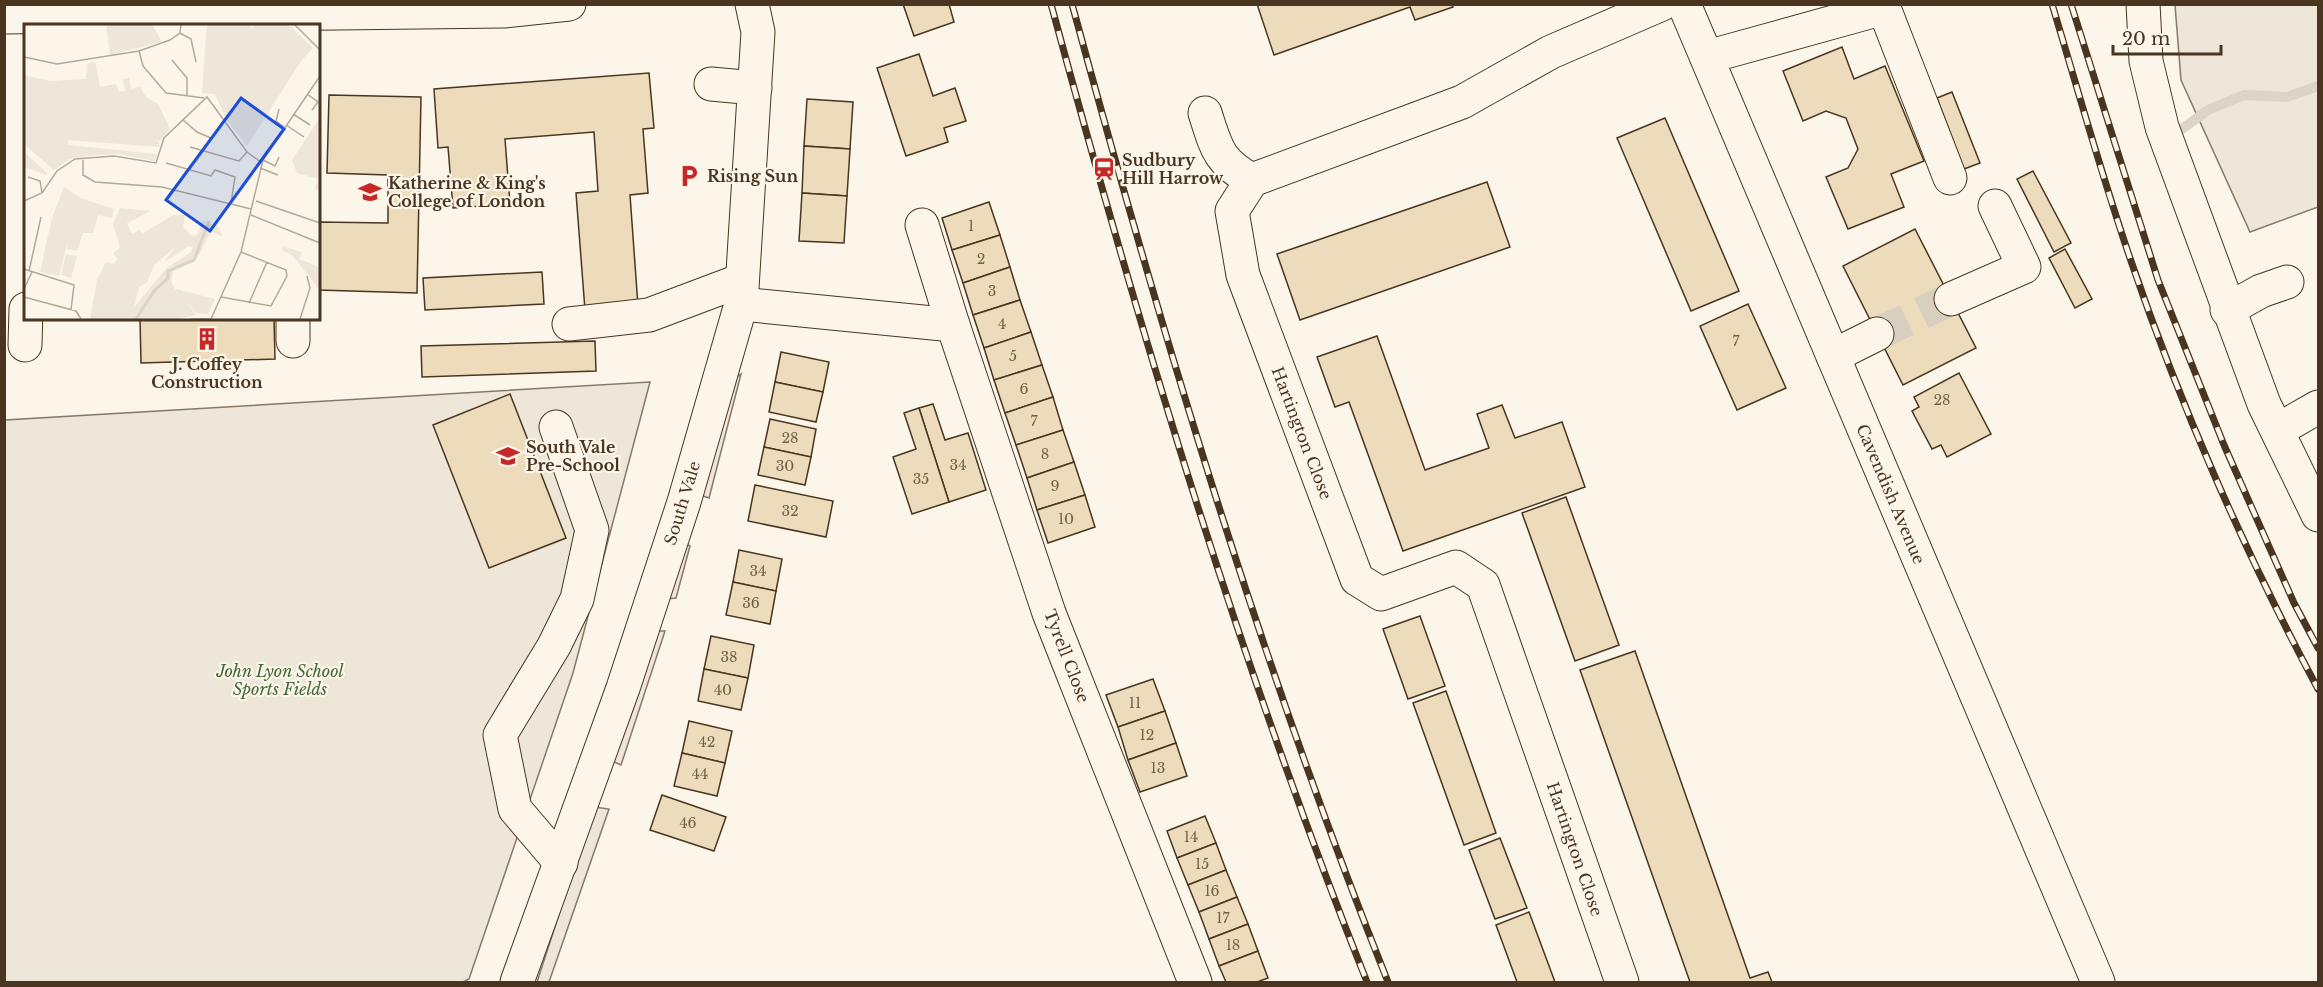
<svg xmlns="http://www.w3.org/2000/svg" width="2323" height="987" font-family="'Libre Baskerville',serif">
<rect width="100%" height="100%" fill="#fbf6e9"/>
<!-- green -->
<g fill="#ede6d9" stroke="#887966" stroke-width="1.5">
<path d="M2175 5H2318V207L2250 232 2181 80Z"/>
<path d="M741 374 709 498 700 495 735 379Z"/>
<path d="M650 382 573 673 469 979 463 982H5V420Z"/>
<path d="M685 543 690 546 676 598 667 599Z"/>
<path d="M655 631H665L621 765 612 761Z"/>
<path d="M594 807 609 809 549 982H537Z"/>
</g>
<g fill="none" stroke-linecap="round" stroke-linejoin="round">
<!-- stream -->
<path stroke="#dcd4c6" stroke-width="10" d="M2182 129 2208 110 2244 95 2287 97 2318 86"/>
</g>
<!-- building -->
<g fill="#ecdcbc" stroke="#4a3520" stroke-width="1.5">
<path d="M903 4H949L954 22 914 36Z"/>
<path d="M1257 4H1452L1453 7 1415 20 1410 7 1274 55Z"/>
<path d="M1842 47 1854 79 1885 66 1924 161 1891 174 1904 207 1848 229 1826 177 1848 168 1858 149 1846 118 1826 111 1803 121 1783 71Z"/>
<path d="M919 54 933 96 955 88 966 121 944 128 948 142 906 156 877 68Z"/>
<path d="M649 73 654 128 643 129 648 193 630 195 638 306 585 310 576 193 598 191 594 132 505 139 510 204 453 208 448 147 438 148 434 89Z"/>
<path d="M1952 92 1980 163 1964 169 1937 98Z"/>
<path d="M329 95 421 97 417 293 318 290V222L388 223V175L327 173Z"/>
<path d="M807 99 853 102 850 149 804 146Z"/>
<path d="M1665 118 1739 291 1691 311 1617 138Z"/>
<path d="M804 146 850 149 847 196 802 193Z"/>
<path d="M2033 171 2071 243 2054 252 2017 179Z"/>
<path d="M1487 182 1510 247 1300 320 1277 254Z"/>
<path d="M802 193 847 196 844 243 799 241Z"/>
<path d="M989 202 1000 235 952 250 942 218Z"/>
<path d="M1915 229 1976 348 1903 385 1843 266Z"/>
<path d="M1000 235 1010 267 963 283 952 250Z"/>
<path d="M2065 249 2092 299 2075 308 2049 258Z"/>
<path d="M1010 267 1020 300 973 315 963 283Z"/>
<path d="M542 272 544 304 425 310 423 278Z"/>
<path d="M1020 300 1031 332 984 348 973 315Z"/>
<path d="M1748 304 1786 388 1737 410 1700 326Z"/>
<path d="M140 318H274L275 359 141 363Z"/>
<path d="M1031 332 1042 365 994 380 984 348Z"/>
<path d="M1377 336 1425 470 1489 448 1477 414 1502 405 1515 438 1562 422 1585 487 1403 551 1349 402 1335 407 1317 357Z"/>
<path d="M595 341 596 371 422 377 421 346Z"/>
<path d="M781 352 829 362 823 392 775 382Z"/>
<path d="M1042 365 1053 397 1005 413 994 380Z"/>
<path d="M1959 373 1991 434 1947 457 1941 445 1932 449 1912 411 1919 407 1914 397Z"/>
<path d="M775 382 823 392 816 422 769 412Z"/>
<path d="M510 394 566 538 489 568 433 425Z"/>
<path d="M1053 397 1063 430 1016 445 1005 413Z"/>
<path d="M933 404 945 440 968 433 986 490 949 502 919 408Z"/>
<path d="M919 408 949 502 912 514 893 457 916 449 904 413Z"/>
<path d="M770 419 816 429 811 457 764 447Z"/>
<path d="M1063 430 1074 462 1027 478 1016 445Z"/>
<path d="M764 447 811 457 805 485 758 475Z"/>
<path d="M1074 462 1085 495 1037 510 1027 478Z"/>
<path d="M755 485 833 501 826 537 748 521Z"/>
<path d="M1085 495 1095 527 1048 543 1037 510Z"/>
<path d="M1566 497 1619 645 1575 661 1522 513Z"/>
<path d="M739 550 782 559 776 591 733 582Z"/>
<path d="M733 582 776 591 770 624 726 615Z"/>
<path d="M1420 616 1445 686 1408 699 1383 629Z"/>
<path d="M711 636 754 645 748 678 704 669Z"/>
<path d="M1635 651 1750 978 1768 972 1772 982H1690L1580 670Z"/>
<path d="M704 669 748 678 741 710 698 701Z"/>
<path d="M1153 679 1165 711 1118 727 1106 695Z"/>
<path d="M1446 691 1496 833 1464 845 1413 703Z"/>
<path d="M1165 711 1176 743 1128 760 1118 727Z"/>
<path d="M689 721 732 731 725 763 682 753Z"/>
<path d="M1176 743 1187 776 1140 792 1128 760Z"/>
<path d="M682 753 725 763 717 796 674 786Z"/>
<path d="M662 795 726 817 714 851 650 830Z"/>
<path d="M1205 816 1216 843 1177 858 1167 831Z"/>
<path d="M1500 838 1527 908 1495 919 1469 850Z"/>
<path d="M1216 843 1226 870 1188 885 1177 858Z"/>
<path d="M1226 870 1237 897 1199 912 1188 885Z"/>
<path d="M1237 897 1248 924 1209 939 1199 912Z"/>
<path d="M1529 912 1555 982H1517L1496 925Z"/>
<path d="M1248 924 1258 951 1219 966 1209 939Z"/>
<path d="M1258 951 1268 978 1257 982H1226L1219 966Z"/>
</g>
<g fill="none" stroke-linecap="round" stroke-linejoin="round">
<!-- minor-tunnel -->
<path stroke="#d8cfc1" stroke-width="33" stroke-dasharray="33 16" stroke-linecap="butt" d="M1877 334 1951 299"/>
<!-- minor casing -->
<g stroke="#4a3520" stroke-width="35">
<g id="minor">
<path d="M1684 4 2098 982"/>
<path d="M2143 4 2146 61 2162 127 2264 404 2318 515"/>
<path d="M1707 57 1884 8 1950 178"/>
<path d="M711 84 755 88"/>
<path d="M1205 113C1216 147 1218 162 1252 180"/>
<path d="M922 225 953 325"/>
<path d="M1951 299 2024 267 1995 206"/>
<path d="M741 304 953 325 1049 613 1195 982"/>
<path d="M2227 310 2261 291 2287 282"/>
<path d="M569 324 649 315 742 280"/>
<path d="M293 341V318"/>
<path d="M25 345 26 309"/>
<path d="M1833 356 1877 334"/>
<path d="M556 427 592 530 577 599 554 646 500 735 515 809 561 863"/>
<path d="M2278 430 2318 407"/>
<path d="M517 982 623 688 684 502 741 304 758 32 752 4"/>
<path d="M1622 982 1483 585 1456 567 1381 594 1357 579 1243 275 1232 211 1252 180 1462 102 1551 52 1662 4"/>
</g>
</g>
<!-- major casing -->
<g stroke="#4a3520" stroke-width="35">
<path id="major" d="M4 17 504 11 569 4"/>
</g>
<!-- minor -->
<use href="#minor" stroke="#fbf6e9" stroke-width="33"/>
<!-- major -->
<use href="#major" stroke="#fbf6e9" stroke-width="33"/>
<!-- rail casing -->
<g stroke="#4a3520" stroke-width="7">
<g id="rail">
<path d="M1051 4C1141 336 1240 664 1367 982"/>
<path d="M1072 4C1162 335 1261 664 1388 982"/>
<path d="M2052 4C2078 90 2102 177 2131 261 2180 405 2246 555 2318 689"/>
<path d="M2071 4 2158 280 2224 445 2294 603 2318 648"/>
</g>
</g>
<!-- rail -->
<use href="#rail" stroke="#fbf6e9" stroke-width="4.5" stroke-dasharray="14" stroke-linecap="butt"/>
</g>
<!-- icons -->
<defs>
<g id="station-bare" transform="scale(1.8)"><path d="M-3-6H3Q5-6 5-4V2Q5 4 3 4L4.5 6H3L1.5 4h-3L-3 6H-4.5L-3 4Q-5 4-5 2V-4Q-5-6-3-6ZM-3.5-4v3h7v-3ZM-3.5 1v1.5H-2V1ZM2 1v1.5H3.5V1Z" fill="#c62828" stroke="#fbf6e9" stroke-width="2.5" paint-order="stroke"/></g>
<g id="parking-bare" transform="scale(1.8)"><path d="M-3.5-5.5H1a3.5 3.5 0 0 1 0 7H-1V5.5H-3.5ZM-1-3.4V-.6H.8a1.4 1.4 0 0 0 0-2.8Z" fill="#c62828" stroke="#fbf6e9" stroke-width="2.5" paint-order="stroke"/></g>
<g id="university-bare" transform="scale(1.8)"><path d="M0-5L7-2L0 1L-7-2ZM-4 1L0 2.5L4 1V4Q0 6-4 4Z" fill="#c62828" stroke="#fbf6e9" stroke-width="2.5" paint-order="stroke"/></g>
<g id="building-bare" transform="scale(1.8)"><path d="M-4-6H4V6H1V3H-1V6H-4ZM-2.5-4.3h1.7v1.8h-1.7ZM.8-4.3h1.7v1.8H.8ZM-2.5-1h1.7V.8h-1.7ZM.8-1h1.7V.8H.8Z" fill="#c62828" stroke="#fbf6e9" stroke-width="2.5" paint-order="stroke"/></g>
<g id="school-bare" transform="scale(1.8)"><path d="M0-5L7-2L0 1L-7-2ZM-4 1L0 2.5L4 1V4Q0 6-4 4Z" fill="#c62828" stroke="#fbf6e9" stroke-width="2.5" paint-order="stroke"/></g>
</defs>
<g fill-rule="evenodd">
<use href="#station-bare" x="1104" y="169"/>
<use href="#parking-bare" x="689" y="176"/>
<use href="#university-bare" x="370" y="192"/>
<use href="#building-bare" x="207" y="339"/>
<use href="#school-bare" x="508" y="456"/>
</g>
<g text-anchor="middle" stroke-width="4.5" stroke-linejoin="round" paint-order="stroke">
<!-- number labels -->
<g font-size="14" fill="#725f47">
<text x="971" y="231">1</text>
<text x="981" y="264">2</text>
<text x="992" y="296">3</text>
<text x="1002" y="329">4</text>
<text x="1736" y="346">7</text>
<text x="1013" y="361">5</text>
<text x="1024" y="394">6</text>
<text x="1942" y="405">28</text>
<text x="1034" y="426">7</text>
<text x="790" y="443">28</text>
<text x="1045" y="459">8</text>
<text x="958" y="470">34</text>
<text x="785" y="471">30</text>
<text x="921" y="484">35</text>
<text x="1055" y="491">9</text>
<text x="790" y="516">32</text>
<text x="1066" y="524">10</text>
<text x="758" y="576">34</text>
<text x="751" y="608">36</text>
<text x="729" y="662">38</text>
<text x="723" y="695">40</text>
<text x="1135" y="708">11</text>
<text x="1147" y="740">12</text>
<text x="707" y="747">42</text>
<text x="1158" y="773">13</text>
<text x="700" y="779">44</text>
<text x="688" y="828">46</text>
<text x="1191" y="842">14</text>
<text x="1202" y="869">15</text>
<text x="1212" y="896">16</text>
<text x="1223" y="923">17</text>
<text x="1233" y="950">18</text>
</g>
<!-- poi labels -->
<g font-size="16" font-weight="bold" fill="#4a3520" stroke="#fbf6e9" text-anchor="start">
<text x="1122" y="166">Sudbury<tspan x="1122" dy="18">Hill Harrow</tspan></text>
<text x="707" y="182">Rising Sun</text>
<text x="388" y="189">Katherine &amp; King's<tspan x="388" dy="18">College of London</tspan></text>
<text x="207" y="370" text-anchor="middle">J. Coffey<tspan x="207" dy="18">Construction</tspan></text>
<text x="526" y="453">South Vale<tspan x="526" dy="18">Pre-School</tspan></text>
</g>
<!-- street labels -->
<g font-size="16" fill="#4a3520" stroke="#fbf6e9">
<text transform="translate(1302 433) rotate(69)" y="6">Hartington Close</text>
<text transform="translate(1891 494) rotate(67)" y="6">Cavendish Avenue</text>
<text transform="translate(682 503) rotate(-73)" y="6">South Vale</text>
<text transform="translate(1067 656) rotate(69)" y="6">Tyrell Close</text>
<text transform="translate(1575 849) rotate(71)" y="6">Hartington Close</text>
</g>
<!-- park labels -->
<g font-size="16" font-style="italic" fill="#436837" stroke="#fbf6e9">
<text x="280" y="677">John Lyon School<tspan x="280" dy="18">Sports Fields</tspan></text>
</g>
</g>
<!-- overview -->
<g transform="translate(24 24)">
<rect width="296" height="296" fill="#fbf6e9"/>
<path d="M82 0H128L138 18 86 31ZM183 0H226L227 5 231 0H264L289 24 277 37 223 122 202 95 191 70 178 69ZM71 38 76 63 92 60 95 68 101 67 99 55 105 54 107 65 116 63 122 73 134 80 146 105 136 117 129 116 135 118V123L44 116V121L133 130 131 137 94 130 71 131 45 135 30 146 0 120V51L26 57 62 55 63 39ZM295 95V167L291 165 294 155 273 149 268 136ZM0 128 23 149 22 151 0 143ZM40 163 57 174 90 185 88 194 74 191 69 209H59L53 227 43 225 44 217 35 252 16 248 28 194ZM96 184 127 187 103 199 108 210 116 206 118 210 149 191H161L159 203 169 213 174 210 178 197 194 203 199 213 187 207 174 233 149 247 147 258 154 270 152 265 191 275 184 290 172 289 159 273 172 291 154 295H66L73 256 82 238 89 240 94 235 89 230 96 223 89 200ZM165 222 169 223 167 228 143 244 110 283 115 263 123 258 130 241 150 224 140 238ZM260 223 278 228 275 235 295 243V265L268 231 258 226ZM42 230 53 232 47 254 37 251Z" fill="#ede6d9" fill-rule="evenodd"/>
<path fill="none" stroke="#dcd4c6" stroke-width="3" d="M112 295 130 267 144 254V247L170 236 185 197"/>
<path fill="none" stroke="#b4a999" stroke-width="1.5" d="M270 0 296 26M156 9 167 15 172 38M115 27 119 42 142 69 180 74M0 33 33 40 115 27 146 16 156 9 157 0M148 36 163 54V71M283 70 294 78 288 86M255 85 252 97 260 103M269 90 286 101M159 96 173 108 187 114M262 101 280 113M166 123 215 137 223 128M59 136V151L71 158 138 163 227 185M239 136 251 142 255 133M142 139 187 152 191 146 211 153 207 179M236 144 254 151M4 153 16 157 18 169M0 177 18 169 33 147 51 135 90 132 132 139 140 114 183 73 223 128 238 139M232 177 296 199M227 191 296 219M0 245 50 261 47 286M5 247 17 193M0 265 8 248M0 273 52 287 57 295M197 273 247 282 263 252 262 246 217 228M225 279 243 238M167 295H186M187 295 217 228 239 136 296 52M276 295 286 264 283 252"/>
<path fill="#1d4ed8" fill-opacity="0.15" stroke="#1d4ed8" stroke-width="3" d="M217 74 260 105 186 207 142 176Z"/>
<rect width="296" height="296" fill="none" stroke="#4a3520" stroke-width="3"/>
</g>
<!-- border -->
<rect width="2323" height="987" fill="none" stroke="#4a3520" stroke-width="12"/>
<!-- scale -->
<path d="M2113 45v9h108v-9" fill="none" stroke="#4a3520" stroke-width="3"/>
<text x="2122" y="45" font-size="18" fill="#4a3520" stroke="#fbf6e9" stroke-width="4.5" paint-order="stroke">20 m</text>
</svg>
